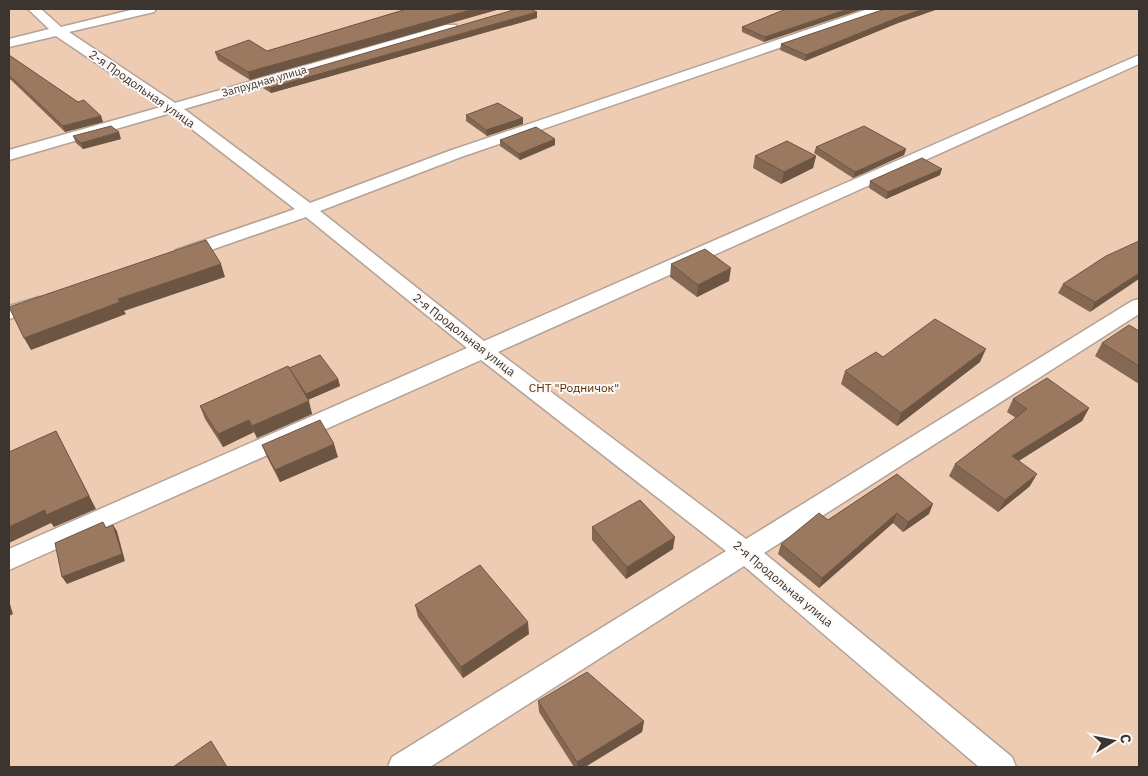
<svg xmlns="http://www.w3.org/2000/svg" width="1148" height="776" font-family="'IBM Plex Sans',sans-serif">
<rect width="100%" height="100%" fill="#fdf9f7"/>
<!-- green -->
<rect fill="#eecbb3" x="9" y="9" width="1130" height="758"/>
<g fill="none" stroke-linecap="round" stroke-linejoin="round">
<!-- lane casing -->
<g stroke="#b3a296" stroke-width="3">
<g id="lane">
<path d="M28 9H41L61 27 135 9H156L154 12 69 32 175 103 446 25H456L458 28 456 31 184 109 310 203 449 151 868 9H886L884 12 461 157 320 211 484 341 1139 55V64L498 352 746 539 1132 301 1139 299V314L764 553 1012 757 1016 767H979L744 566 430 767H388L392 757 726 551 481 360 9 570V549L467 348 306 217 188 258H176L173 254 176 250 295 209 171 113 9 160V150L161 107 56 36 9 47V39L49 29Z"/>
<path d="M39 297 46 299 49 303 46 307 9 319V306Z"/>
</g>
</g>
<!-- lane -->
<use href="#lane" fill="#fff" fill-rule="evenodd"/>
</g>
<!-- wall -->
<g fill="#856853">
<path d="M407 9H500L250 80 218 60 215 52 267 51Z"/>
<path d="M786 9 764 42 742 32V27Z"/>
<path d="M885 9H938L898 23 805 61 780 50 781 44Z"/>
<path d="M537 18 271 93 263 88 262 83Z"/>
<path d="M9 55 78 102 101 116 103 122 65 132 11 80H9Z"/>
<path d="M466 115 523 118V124L487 136 466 121Z"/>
<path d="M73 136 121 139 83 149 76 143Z"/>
<path d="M555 139V145L520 160 500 146V140Z"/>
<path d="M816 147 906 149 904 155 853 178 814 153Z"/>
<path d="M755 156H816L813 168 781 184 753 168Z"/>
<path d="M940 175 886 199 869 188 870 181Z"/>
<path d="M1139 241 1090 312 1058 293 1063 284Z"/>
<path d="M671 264 729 281 697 297 670 277Z"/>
<path d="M1139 331V384L1095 356 1102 343Z"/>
<path d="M883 357 980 362 897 426 841 384 845 371Z"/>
<path d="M289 368 338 379 340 386 308 400 312 414 257 438 254 432 223 447 205 419 200 406Z"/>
<path d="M1013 399 1089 408 1082 421 1018 461 1030 486 998 512 949 476 955 464 1016 418 1007 412Z"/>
<path d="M262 445 338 457 280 482 267 457Z"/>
<path d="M897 474 929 514 903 532 893 523 819 588 778 554 781 544 828 520Z"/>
<path d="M592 527 673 549 626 579 592 540Z"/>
<path d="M415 605 529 634 463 678 418 617Z"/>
<path d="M538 701 644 721 642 732 585 767H574L539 712Z"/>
</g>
<!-- shaded-wall -->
<g fill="#6c5543">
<path d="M474 9H500L250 80 248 72Z"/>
<path d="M848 9H863L764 42 765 37Z"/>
<path d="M924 9H938L898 23 805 61 806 55 899 17Z"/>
<path d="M537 12V18L271 93 270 88Z"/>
<path d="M101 116 103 122 65 132 63 126Z"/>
<path d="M523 118V124L487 136 486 130Z"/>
<path d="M119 132 121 139 83 149 81 143Z"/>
<path d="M555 139V145L520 160 519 154Z"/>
<path d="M906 149 904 155 853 178 855 172Z"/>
<path d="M816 156 813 168 781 184 784 172Z"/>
<path d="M942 169 940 175 886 199 888 192Z"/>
<path d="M221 264 225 277 124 311 126 314 31 350 24 338 118 299Z"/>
<path d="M731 268 729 281 697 297 698 285Z"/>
<path d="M1139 273V279L1090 312 1095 302Z"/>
<path d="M986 349 980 362 897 426 901 413Z"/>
<path d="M338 379 340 386 307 400 306 394Z"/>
<path d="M309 401 312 414 257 438 252 426Z"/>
<path d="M1089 408 1082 421 1006 469 1012 456Z"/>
<path d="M249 420 254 432 223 447 218 434Z"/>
<path d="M56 431 96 509 54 527 51 523 9 543V527Z"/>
<path d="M334 444 338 457 280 482 275 470Z"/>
<path d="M1037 474 1030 486 998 512 1005 500Z"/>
<path d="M933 504 929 514 903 532 908 522Z"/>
<path d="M897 513 893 523 819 588 822 578Z"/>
<path d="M113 525 117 531 125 561 67 584 62 577Z"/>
<path d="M675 537 673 549 626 579 627 567Z"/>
<path d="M9 601 13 614 9 616Z"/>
<path d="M528 622 529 634 463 678 461 667Z"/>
<path d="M644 721 642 732 585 767H577V762Z"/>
</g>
<!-- building -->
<g fill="#9b7960" stroke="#6c5543">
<path d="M407 9H474L248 72 215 52 249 40 267 51Z"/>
<path d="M517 9H530L537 12 270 88 262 83Z"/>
<path d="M786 9H848L765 37 742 27Z"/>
<path d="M885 9H924L899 17 806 55 781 44Z"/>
<path d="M9 55 78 102 84 100 101 116 63 126 9 75Z"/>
<path d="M498 103 523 118 486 130 466 115Z"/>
<path d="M111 126 119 132 81 143 73 136Z"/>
<path d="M864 126 906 149 855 172 816 147Z"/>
<path d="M536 127 555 139 519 154 500 140Z"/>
<path d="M787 141 816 156 784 172 755 156Z"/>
<path d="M922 158 942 169 888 192 870 181Z"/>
<path d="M206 240 221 264 118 299 120 302 24 338 9 307Z"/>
<path d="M1139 241V273L1095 302 1063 284 1106 256Z"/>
<path d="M705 249 731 268 698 285 671 264Z"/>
<path d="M935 319 986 349 901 413 845 371 876 352 883 357Z"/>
<path d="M1129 325 1139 331V366L1102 343Z"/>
<path d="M320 355 338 379 306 394 289 368Z"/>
<path d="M288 366 309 401 252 426 249 420 218 434 200 406Z"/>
<path d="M1047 378 1089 408 1012 456 1037 474 1005 500 955 464 1027 409 1013 399Z"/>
<path d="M320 420 334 444 275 470 262 445Z"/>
<path d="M56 431 89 496 46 515 45 510 9 527V452Z"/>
<path d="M897 474 933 504 908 522 897 513 822 578 781 544 819 513 828 520Z"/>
<path d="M640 500 675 537 627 567 592 527Z"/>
<path d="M103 522 106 528 113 525 122 554 62 577 55 543Z"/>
<path d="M480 565 528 622 461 667 415 605Z"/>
<path d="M587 672 644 721 577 762 538 701Z"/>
<path d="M211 741 227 767H173Z"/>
</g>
<g text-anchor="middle" stroke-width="4" stroke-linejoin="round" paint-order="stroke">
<!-- far-street labels -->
<g font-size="11" fill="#3b342f" stroke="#fdf9f7">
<text transform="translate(264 81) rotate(-16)" y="4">Запрудная улица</text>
</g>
<!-- street labels -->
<g font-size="12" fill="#3b342f" stroke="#fdf9f7">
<text transform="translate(142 89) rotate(35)" y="4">2-я Продольная улица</text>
<text transform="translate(464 335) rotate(38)" y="4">2-я Продольная улица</text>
<text transform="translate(783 584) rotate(40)" y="4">2-я Продольная улица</text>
</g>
<!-- park labels -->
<g font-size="12" fill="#5b2c00" stroke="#fdf9f7">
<text x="574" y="392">СНТ "Родничок"</text>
</g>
</g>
<!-- border -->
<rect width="1148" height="776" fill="none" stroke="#3b342f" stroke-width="20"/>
<!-- north arrow -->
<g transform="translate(1113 741) rotate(80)" stroke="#fdf9f7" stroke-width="4" paint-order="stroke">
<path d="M0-4L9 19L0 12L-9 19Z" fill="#3b342f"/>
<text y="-8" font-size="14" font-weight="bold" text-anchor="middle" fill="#3b342f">С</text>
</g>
</svg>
